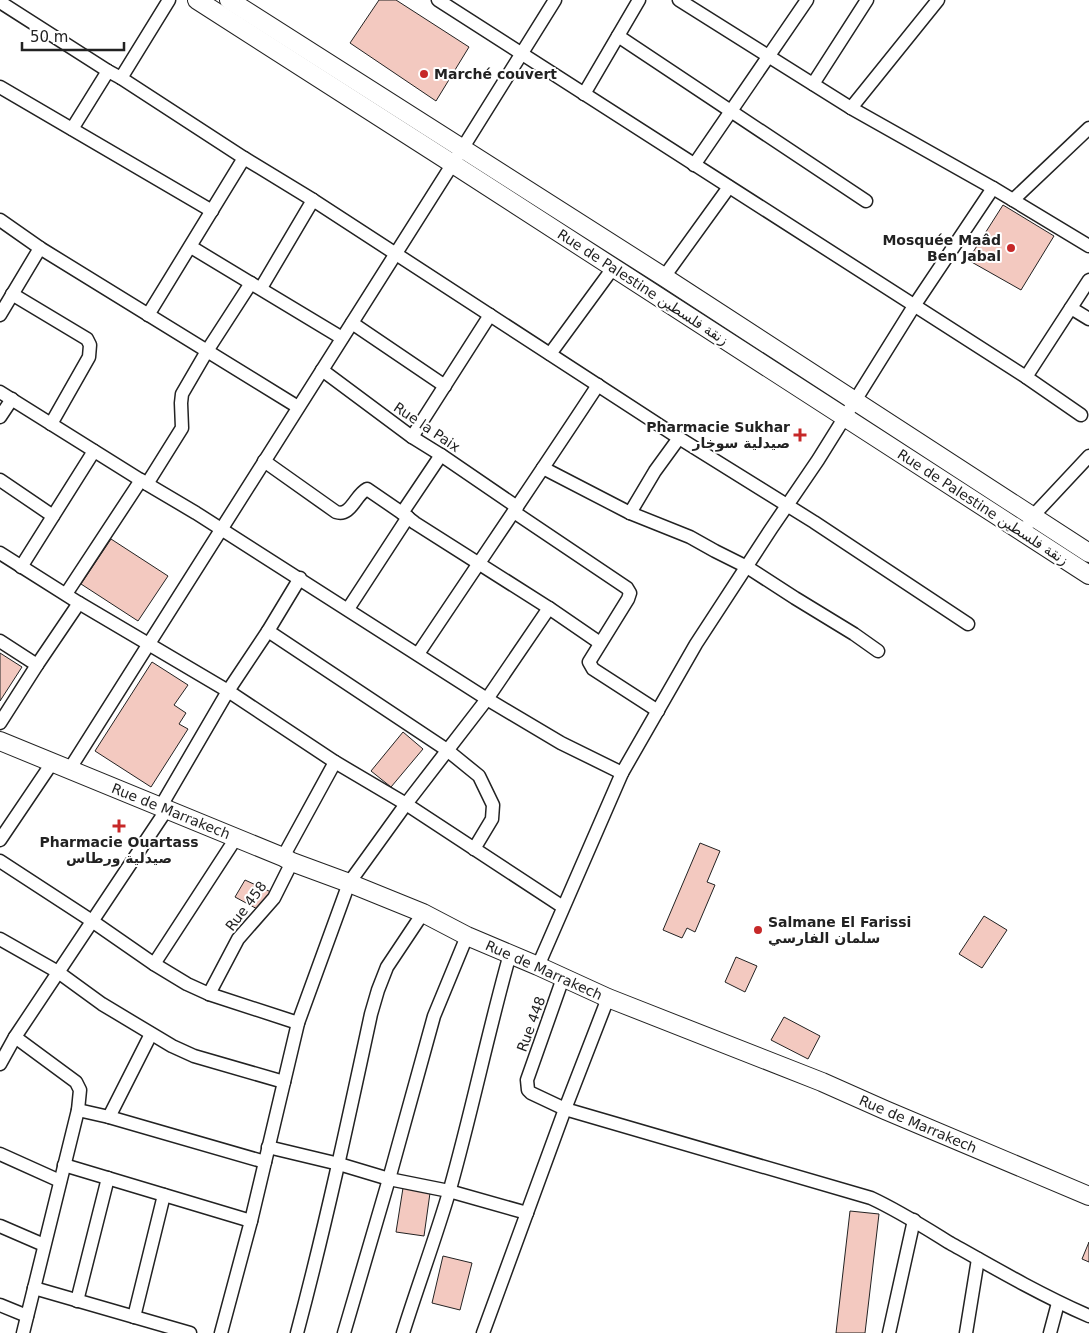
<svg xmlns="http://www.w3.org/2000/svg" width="1089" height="1333" font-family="'DejaVu Sans',Vazirmatn,sans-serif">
<rect width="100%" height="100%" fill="#fff"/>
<!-- building -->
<g fill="#f3c9c0" stroke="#222">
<path d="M379 0H396L469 47 436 101 350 43Z"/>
<path d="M1003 205 1054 236 1021 290 968 260Z"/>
<path d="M111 539 168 576 138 621 81 584Z"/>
<path d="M0 653 22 667 0 701Z"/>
<path d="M152 662 188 685 174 705 186 713 179 724 188 729 151 787 95 751Z"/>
<path d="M403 732 423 749 391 787 371 771Z"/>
<path d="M700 843 720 851 707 882 715 885 695 932 687 928 682 938 663 930Z"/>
<path d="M245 880 271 892 261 911 235 897Z"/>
<path d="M984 916 1007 930 982 968 959 954Z"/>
<path d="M736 957 757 966 745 992 725 982Z"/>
<path d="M784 1017 820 1036 808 1059 771 1040Z"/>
<path d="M403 1188 430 1193 424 1236 396 1232Z"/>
<path d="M850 1211 879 1214 865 1333H836Z"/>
<path d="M1089 1242V1262L1082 1259Z"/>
<path d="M443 1256 472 1263 460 1310 432 1303Z"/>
</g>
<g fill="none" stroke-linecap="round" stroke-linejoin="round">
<!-- street casing -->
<g stroke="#222" stroke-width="15">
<g id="street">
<path d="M438 0 1026 377 1081 415"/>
<path d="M679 0 851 108 993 188 1089 246"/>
<path d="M0 2 108 71 121 78 244 158 313 200 679 438 814 522 968 624"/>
<path d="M618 36 866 201"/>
<path d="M121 78 169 0"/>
<path d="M813 84 867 0"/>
<path d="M0 87 212 211"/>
<path d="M584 94 639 0"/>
<path d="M851 108 938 0"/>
<path d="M72 129 108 71"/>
<path d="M694 165 807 0"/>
<path d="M1013 200 1089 128"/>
<path d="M0 220 40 248 298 407"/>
<path d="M191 247 342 338"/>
<path d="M664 277 729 187"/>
<path d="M261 288 313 200"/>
<path d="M12 294 87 339 90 345 89 357 51 424"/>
<path d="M1071 308 1089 319"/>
<path d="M0 315 40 248"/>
<path d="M148 315 244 158"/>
<path d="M352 323 445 386"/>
<path d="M550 354 613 268"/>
<path d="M322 370 412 437 441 455 517 507"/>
<path d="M1026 377 1089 280"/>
<path d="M0 392 147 484 196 513 487 699 561 743 622 773"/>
<path d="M0 417 12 399"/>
<path d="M412 437 490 315"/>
<path d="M441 455 402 513 415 523 549 608 600 643"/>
<path d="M264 461 336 512C351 517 355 495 367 489L402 513"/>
<path d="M543 468 630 513 690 537 715 551 747 567 795 598 854 634 878 651"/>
<path d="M0 480 53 516"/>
<path d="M147 484 182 428 181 403 182 394 207 351 251 283"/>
<path d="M514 512 627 588 630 593 628 599 589 662 593 669 658 711"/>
<path d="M630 513 655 471 679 438"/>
<path d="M1029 523 1032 517 1089 456"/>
<path d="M0 553 79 603 228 691 335 762 406 804 563 907"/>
<path d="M21 567 94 451"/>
<path d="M66 594 141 480"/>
<path d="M348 609 408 517"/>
<path d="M268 631 447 750 479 776 493 805 492 819 474 849"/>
<path d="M0 641 37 665"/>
<path d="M418 654C478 564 539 475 598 385"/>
<path d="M0 723 37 665 79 603"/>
<path d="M69 770 462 149 555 0"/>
<path d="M161 806 228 691 268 631 300 578"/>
<path d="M0 840 52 763"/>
<path d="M283 857 335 762"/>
<path d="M0 861 92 921 154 964 187 984 209 994 298 1023"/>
<path d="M0 939 58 972 102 1004 172 1046 194 1056 284 1082"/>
<path d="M154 964 236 838"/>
<path d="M538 966 622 773 696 644 771 529 818 460 914 306 993 188"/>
<path d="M563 978 527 1080 528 1090 531 1093 565 1109 871 1198C899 1211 924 1227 950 1243 996 1269 1041 1295 1089 1316"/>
<path d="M209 994 238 939 274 898 292 862"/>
<path d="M15 1037 76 1082 80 1090 78 1110 23 1333"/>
<path d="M0 1064 15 1037 167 809"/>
<path d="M78 1110 109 1117 265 1162"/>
<path d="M109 1117 151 1034"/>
<path d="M268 1147 339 1164 389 1179 449 1191 527 1213"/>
<path d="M0 1154 60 1181"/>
<path d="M64 1165 251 1221"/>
<path d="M0 1226 44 1245"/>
<path d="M34 1288 190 1333"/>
<path d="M77 1301 108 1178"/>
<path d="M0 1305 27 1316"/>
<path d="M134 1317 164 1195"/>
<path d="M221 1333 251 1221 298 1023 349 883 406 804 487 699 549 608"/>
<path d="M297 1333C325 1228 348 1121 371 1014L378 990 387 967 423 913"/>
<path d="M344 1333 389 1179 434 1016 467 936"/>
<path d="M403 1333C418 1285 436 1237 450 1189 472 1111 488 1032 510 954"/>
<path d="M483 1333 565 1109 608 998"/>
<path d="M889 1333 914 1220"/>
<path d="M966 1333 978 1259"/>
<path d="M1050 1333 1058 1303"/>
</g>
</g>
<!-- secondary casing -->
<g stroke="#222" stroke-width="20">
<g id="secondary">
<path d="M197 0 453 164 1089 575"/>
<path d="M229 0 664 277 1089 553"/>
<path d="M0 741 283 857 292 862 349 883 423 913 467 936 538 966 608 998 822 1082 885 1110 1089 1196"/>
</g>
</g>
<!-- street -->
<use href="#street" stroke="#fff" stroke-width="12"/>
<!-- secondary -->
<use href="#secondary" stroke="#fff" stroke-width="18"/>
</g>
<!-- markers -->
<g fill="#c62828" stroke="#fff" stroke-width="2">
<circle cx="424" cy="74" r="5"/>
<circle cx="1011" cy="248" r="5"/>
<path d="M797.5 427.5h5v5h5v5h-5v5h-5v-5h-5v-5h5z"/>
<path d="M116.5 818.5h5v5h5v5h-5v5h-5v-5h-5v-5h5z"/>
<circle cx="758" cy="930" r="5"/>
</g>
<g text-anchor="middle" stroke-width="4" stroke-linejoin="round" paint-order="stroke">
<!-- poi labels -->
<g font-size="14" font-weight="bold" fill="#222" stroke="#fff" text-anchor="start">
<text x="434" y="79">Marché couvert</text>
<text x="1001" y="245" text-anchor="end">Mosquée Maâd<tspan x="1001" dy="16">Ben Jabal</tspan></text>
<text x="790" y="432" text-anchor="end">Pharmacie Sukhar<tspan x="790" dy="16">صيدلية سوخار</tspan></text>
<text x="119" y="847" text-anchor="middle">Pharmacie Ouartass<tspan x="119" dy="16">صيدلية ورطاس</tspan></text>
<text x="768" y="927">Salmane El Farissi<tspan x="768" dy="16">سلمان الفارسي</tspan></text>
</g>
<!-- street labels -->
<g font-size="14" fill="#222" stroke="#fff">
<text transform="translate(643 287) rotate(33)" y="5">Rue de Palestine زنقة فلسطين</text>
<text transform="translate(427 427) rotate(34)" y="5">Rue la Paix</text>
<text transform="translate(983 507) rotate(33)" y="5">Rue de Palestine زنقة فلسطين</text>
<text transform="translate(171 811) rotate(22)" y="5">Rue de Marrakech</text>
<text transform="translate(246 906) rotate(-53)" y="5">Rue 458</text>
<text transform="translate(544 970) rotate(24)" y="5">Rue de Marrakech</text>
<text transform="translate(531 1024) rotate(-70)" y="5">Rue 448</text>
<text transform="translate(918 1124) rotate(23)" y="5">Rue de Marrakech</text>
</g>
</g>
<!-- scale -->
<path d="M22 42v8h102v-8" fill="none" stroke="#222222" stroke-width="2.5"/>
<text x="30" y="42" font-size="15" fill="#222222" stroke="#ffffff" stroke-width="4" paint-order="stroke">50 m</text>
</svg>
